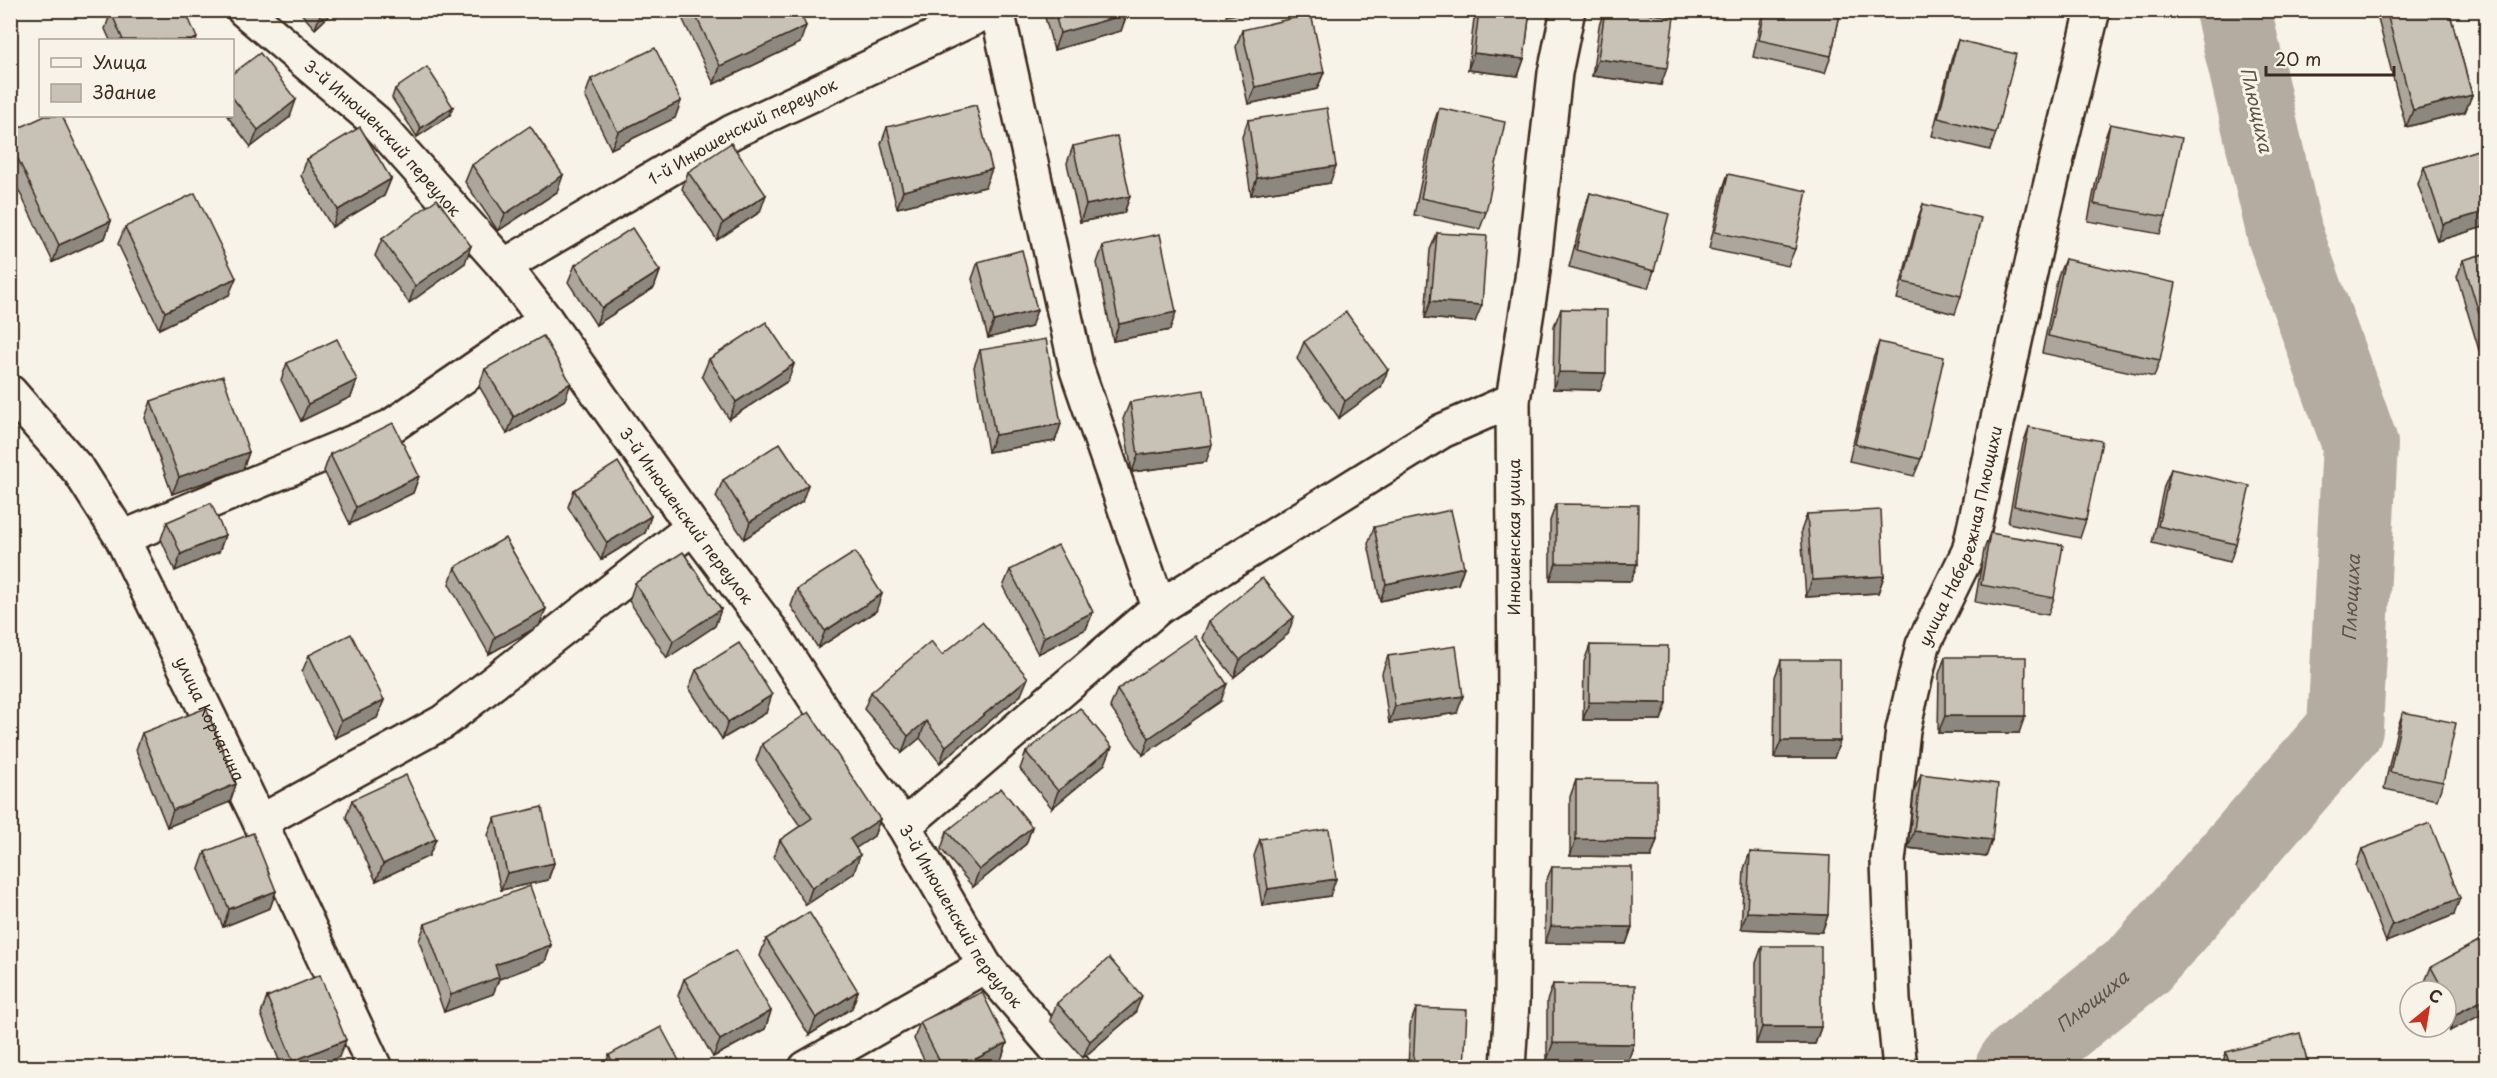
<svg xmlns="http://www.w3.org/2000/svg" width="2497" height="1078" font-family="'Playpen Sans',sans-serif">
<rect width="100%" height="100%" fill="#f7f3e8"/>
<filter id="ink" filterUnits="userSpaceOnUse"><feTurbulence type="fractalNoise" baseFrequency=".0167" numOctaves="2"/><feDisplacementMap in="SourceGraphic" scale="12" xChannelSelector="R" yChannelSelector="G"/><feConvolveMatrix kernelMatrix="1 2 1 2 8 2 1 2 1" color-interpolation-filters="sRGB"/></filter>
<g filter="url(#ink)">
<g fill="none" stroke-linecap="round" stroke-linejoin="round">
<!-- river -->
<path stroke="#b4aca0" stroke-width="76" id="s1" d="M2013 1068 2017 1062 2141 963 2345 729 2360 444 2285 235 2233 10"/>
<!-- minor casing -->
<g stroke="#3b2a1e" stroke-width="38">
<g id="minor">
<path id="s2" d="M244 10 376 122 504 266 546 320 693 527 772 632 853 757 904 826 985 966 1073 1068"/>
<path d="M997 10 1077 370 1159 607 1442 431 1513 400"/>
<path id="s3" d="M504 266 732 132 991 10"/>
<path id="s4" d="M10 392 80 472 122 538 260 822 375 1068"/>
<path d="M122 538 390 427 546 320"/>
<path d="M260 822 443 722 693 527"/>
<path d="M904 826 1159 607"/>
<path d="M806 1068 985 966"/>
<path d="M1508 1068 1512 1002 1515 694 1513 400 1532 279 1555 73 1568 10"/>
<path id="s5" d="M1900 1068 1893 1000 1888 861 1903 730 1923 645 1969 551 2039 232 2093 10"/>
</g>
</g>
<!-- minor -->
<use href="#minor" stroke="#f7f3e8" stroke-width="33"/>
</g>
<!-- wall -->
<g fill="#aca69d" stroke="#3b2a1e" stroke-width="1.5">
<path d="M298 10H335L315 29Z"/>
<path d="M686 10H799L800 43 714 84 683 20Z"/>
<path d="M1043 10H1126L1127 14 1121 31 1054 50Z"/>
<path d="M1475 10H1530L1524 59 1518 76 1468 70Z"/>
<path d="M1604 10H1621L1661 85 1592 76 1599 26Z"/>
<path d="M1763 10H1841L1831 56 1825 73 1753 57Z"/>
<path d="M2381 10H2449L2472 95 2465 112 2406 127 2378 19Z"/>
<path d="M111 12 197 38 196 40H110L105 29Z"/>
<path d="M1242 30 1324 72 1317 89 1248 104 1236 47Z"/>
<path d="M1958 40 1996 133 1990 150 1932 136 1952 57Z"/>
<path d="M232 74 290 117 251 147 227 116H232Z"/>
<path d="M591 79 681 101 675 118 611 149 585 96Z"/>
<path d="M395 89 453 107 450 115 417 137 392 98Z"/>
<path d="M1439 108 1486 212 1480 229 1414 215 1433 125Z"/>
<path d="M1248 120 1330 183 1251 195 1242 137Z"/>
<path d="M2110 124 2166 217 2160 234 2088 221 2104 141Z"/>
<path d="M887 127 985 187 897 208 881 144Z"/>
<path d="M10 132 111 221 105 238 53 262 10 172Z"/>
<path d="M1073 146 1130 196 1124 213 1080 222 1067 163Z"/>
<path d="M2487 147V226L2437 241 2418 184 2424 167Z"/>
<path d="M307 159 391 179 384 196 332 227 301 176Z"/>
<path d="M472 165 563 175 557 192 498 231 465 182Z"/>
<path d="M688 172 760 212 717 240 682 189Z"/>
<path d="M1728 174 1795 249 1788 266 1709 249 1722 191Z"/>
<path d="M1590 193 1654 271 1648 288 1569 267 1584 210Z"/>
<path d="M1923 204 1961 296 1955 314 1897 299 1917 221Z"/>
<path d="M125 227 229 295 159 329 118 244Z"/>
<path d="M1437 233 1475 322 1425 318 1430 250Z"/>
<path d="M382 239 465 263 409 303 375 256Z"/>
<path d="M1103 246 1170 330 1113 341 1097 263Z"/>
<path d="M2487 253V348L2479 350 2457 277 2463 260Z"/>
<path d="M2065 259 2160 360 2154 377 2042 353 2058 276Z"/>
<path d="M978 262 1031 327 988 338 972 279Z"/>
<path d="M575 265 660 271 654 288 596 325 568 282Z"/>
<path d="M1561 309 1600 390 1553 389 1554 326Z"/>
<path d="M1304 342 1381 387 1339 418 1297 359Z"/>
<path d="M1879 342 1921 459 1914 476 1849 461 1873 359Z"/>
<path d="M980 350 1061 424 1055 441 988 452 974 367Z"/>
<path d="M709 359 794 364 788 381 729 419 702 376Z"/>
<path d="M287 363 357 380 351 397 301 421 281 380Z"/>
<path d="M485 369 565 400 507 434 479 386Z"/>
<path d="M151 401 249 452 243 469 172 494 145 418Z"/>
<path d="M1130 402 1206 462 1132 472 1123 419Z"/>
<path d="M2029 427 2086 520 2080 538 2008 523 2023 444Z"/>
<path d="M330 454 419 476 413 493 350 524 324 471Z"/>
<path d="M2171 469 2236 544 2230 562 2152 543 2164 486Z"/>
<path d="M723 480 802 502 744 539 716 497Z"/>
<path d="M574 490 651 516 645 533 601 560 568 507Z"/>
<path d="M1556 504 1637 564 1631 581 1550 580V521Z"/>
<path d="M1807 514 1884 576 1878 593 1806 597 1801 531Z"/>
<path d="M167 522 225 535 219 552 175 571 161 539Z"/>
<path d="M1374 527 1464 567 1458 584 1380 601 1368 544Z"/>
<path d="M1990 533 2054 598 2048 615 1975 602 1984 550Z"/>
<path d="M455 567 539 626 489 654 449 584Z"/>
<path d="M1010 570 1093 612 1086 629 1038 654 1003 587Z"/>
<path d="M635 583 721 609 715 626 667 658 629 601Z"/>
<path d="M797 589 876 611 818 648 791 606Z"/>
<path d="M1209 621 1288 634 1234 677 1202 638Z"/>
<path d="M1590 645 1667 703 1661 720H1583L1584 662Z"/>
<path d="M309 655 384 700 377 718 335 738 302 672Z"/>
<path d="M942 655 1021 695 940 763 920 738 902 753 864 709 871 692Z"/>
<path d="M1388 656 1457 713 1389 723 1382 673Z"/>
<path d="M1945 657 2019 733H1938L1939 674Z"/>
<path d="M1781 660 1840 741 1834 758H1774L1775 677Z"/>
<path d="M696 670 766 713 722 739 689 688Z"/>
<path d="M1117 690 1221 701 1143 755 1110 707Z"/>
<path d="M2403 712 2443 782 2437 800 2384 789 2397 729Z"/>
<path d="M142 733 236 784 230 802 167 827 136 750Z"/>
<path d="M762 744 880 819 874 836 856 848 854 873 806 905 774 857 780 840 800 826 756 761Z"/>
<path d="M1026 752 1105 764 1052 808 1020 769Z"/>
<path d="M1921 774 1992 840 1986 857 1908 848 1914 791Z"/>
<path d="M1576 780 1657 840 1651 857 1570 856V797Z"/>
<path d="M352 800 436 839 429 856 376 881 346 817Z"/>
<path d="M495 818 554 863 548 880 501 890 488 835Z"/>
<path d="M1032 827 1026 844 973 887 941 849 947 831Z"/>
<path d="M1260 839 1330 896 1262 906 1254 856Z"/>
<path d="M2362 849 2454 915 2386 942 2356 866Z"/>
<path d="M205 852 276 891 270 908 223 927 199 869Z"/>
<path d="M1750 852 1828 915 1822 932 1741 929 1744 869Z"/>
<path d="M1552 867 1632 927 1626 944 1545 943V884Z"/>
<path d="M425 924 551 945 545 962 499 979 493 994 444 1012 419 941Z"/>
<path d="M2484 938 2450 1031 2446 1024V991H2428L2424 984 2431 967Z"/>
<path d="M766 939 858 991 852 1008 809 1035 760 956Z"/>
<path d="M1762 946 1821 1027 1815 1044H1756V963Z"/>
<path d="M684 979 771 1011 765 1029 713 1057 678 996Z"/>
<path d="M1553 984 1634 1044 1628 1061 1547 1060V1001Z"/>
<path d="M267 997 339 1057 312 1068H282L261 1014Z"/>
<path d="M1057 1003 1135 1013 1083 1058 1050 1020Z"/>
<path d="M1416 1008 1464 1068H1408L1410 1025Z"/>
<path d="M920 1022 1007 1043 1001 1060 987 1068H928L914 1039Z"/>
<path d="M2226 1052 2309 1068H2221Z"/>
<path d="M609 1055 683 1068H604Z"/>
</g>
<!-- shaded-wall -->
<g fill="#8c877f" stroke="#3b2a1e" stroke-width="1.5">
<path d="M10 10H16L13 17 10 18Z"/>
<path d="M323 10H335L315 29 321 12Z"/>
<path d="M1228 10H1264L1226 16Z"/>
<path d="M1127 14 1121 31 1054 50 1060 33Z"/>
<path d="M806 26 800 43 714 84 720 66Z"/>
<path d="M1474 53 1524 59 1518 76 1468 70Z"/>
<path d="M1598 59 1667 68 1661 85 1592 76Z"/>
<path d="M1324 72 1317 89 1248 104 1255 87Z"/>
<path d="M2472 95 2465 112 2406 127 2413 110Z"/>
<path d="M296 100 290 117 251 147 258 130Z"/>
<path d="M681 101 675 118 611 149 618 132Z"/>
<path d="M453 107 450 115 417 137 421 128Z"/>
<path d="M1336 166 1330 183 1251 195 1257 178Z"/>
<path d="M992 169 985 187 897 208 903 191Z"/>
<path d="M563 175 557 192 498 231 505 214Z"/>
<path d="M391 179 384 196 332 227 338 210Z"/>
<path d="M766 195 760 212 717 240 723 223Z"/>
<path d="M1130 196 1124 213 1080 222 1086 205Z"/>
<path d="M2487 211V226L2437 241 2443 224Z"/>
<path d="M111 221 105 238 53 262 59 245Z"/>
<path d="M471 246 465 263 409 303 415 286Z"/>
<path d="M660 271 654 288 596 325 602 308Z"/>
<path d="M236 278 229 295 159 329 165 312Z"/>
<path d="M1431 301 1482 305 1475 322 1425 318Z"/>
<path d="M1037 310 1031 327 988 338 994 321Z"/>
<path d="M1176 312 1170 330 1113 341 1119 324Z"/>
<path d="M2485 333H2487V348L2479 350Z"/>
<path d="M794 364 788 381 729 419 736 402Z"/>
<path d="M1388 370 1381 387 1339 418 1345 401Z"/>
<path d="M1559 372 1606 373 1600 390 1553 389Z"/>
<path d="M357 380 351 397 301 421 308 404Z"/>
<path d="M571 383 565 400 507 434 514 417Z"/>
<path d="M1061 424 1055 441 988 452 995 435Z"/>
<path d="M1212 445 1206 462 1132 472 1138 455Z"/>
<path d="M249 452 243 469 172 494 179 477Z"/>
<path d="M419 476 413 493 350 524 356 507Z"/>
<path d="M808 485 802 502 744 539 750 522Z"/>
<path d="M651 516 645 533 601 560 607 543Z"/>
<path d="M225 535 219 552 175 571 181 554Z"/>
<path d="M1556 563 1637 564 1631 581 1550 580Z"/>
<path d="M1464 567 1458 584 1380 601 1386 584Z"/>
<path d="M1884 576 1878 593 1806 597 1812 580Z"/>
<path d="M882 594 876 611 818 648 825 631Z"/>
<path d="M546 609 539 626 489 654 495 637Z"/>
<path d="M721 609 715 626 667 658 673 641Z"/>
<path d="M1093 612 1086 629 1038 654 1044 637Z"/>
<path d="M1294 617 1288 634 1234 677 1240 660Z"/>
<path d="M1028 678 1021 695 940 763 946 746Z"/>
<path d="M1227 684 1221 701 1143 755 1149 738Z"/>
<path d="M772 695 766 713 722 739 728 722Z"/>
<path d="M1463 696 1457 713 1389 723 1395 706Z"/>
<path d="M384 700 377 718 335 738 341 721Z"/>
<path d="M1589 702 1667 703 1661 720H1583Z"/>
<path d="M1945 716H2025L2019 733H1938Z"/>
<path d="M926 721 920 738 902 753 908 736Z"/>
<path d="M1781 741H1840L1834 758H1774Z"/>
<path d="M1112 747 1105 764 1052 808 1058 791Z"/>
<path d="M236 784 230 802 167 827 173 810Z"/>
<path d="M880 819 874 836 844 856 850 839Z"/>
<path d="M1032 827 1026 844 973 887 979 870Z"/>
<path d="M1914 831 1992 840 1986 857 1908 848Z"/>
<path d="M436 839 429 856 376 881 383 864Z"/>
<path d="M1576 839 1657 840 1651 857 1570 856Z"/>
<path d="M860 855 854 873 806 905 812 888Z"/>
<path d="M554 863 548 880 501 890 507 873Z"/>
<path d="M1336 879 1330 896 1262 906 1268 889Z"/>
<path d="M276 891 270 908 223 927 229 909Z"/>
<path d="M2460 898 2454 915 2386 942 2392 925Z"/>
<path d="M1747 912 1828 915 1822 932 1741 929Z"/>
<path d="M1551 926 1632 927 1626 944 1545 943Z"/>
<path d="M551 945 545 962 499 979 493 994 444 1012 451 995 495 965Z"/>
<path d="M858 991 852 1008 809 1035 816 1018Z"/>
<path d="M1142 996 1135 1013 1083 1058 1090 1041Z"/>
<path d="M2487 998V1012L2450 1031 2456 1014Z"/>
<path d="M771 1011 765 1029 713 1057 720 1040Z"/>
<path d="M1762 1027H1821L1815 1044H1756Z"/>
<path d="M346 1040 339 1057 312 1068H290L293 1061Z"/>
<path d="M1007 1043 1001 1060 987 1068H958Z"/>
<path d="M1553 1043 1634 1044 1628 1061 1547 1060Z"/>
</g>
<!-- building -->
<g fill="#c8c1b6" stroke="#3b2a1e" stroke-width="1.5">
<path d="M115 10H185L197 38 192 40H123L111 12Z"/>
<path d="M693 10H799L806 26 720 66Z"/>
<path d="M1054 10H1126L1127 14 1060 33Z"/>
<path d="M1479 10H1530L1524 59 1474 53Z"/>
<path d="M1605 10H1621L1674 17 1667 68 1598 59Z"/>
<path d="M1765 10H1841L1831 56 1759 40Z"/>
<path d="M2386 10H2449L2472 95 2413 110Z"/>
<path d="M1311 14 1324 72 1255 87 1242 30Z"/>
<path d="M1958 40 2016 54 1996 133 1938 118Z"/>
<path d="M655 48 681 101 618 132 591 79Z"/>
<path d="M260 53 296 100 258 130 232 97V74Z"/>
<path d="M427 67 453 107 421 128 395 89Z"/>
<path d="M976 105 992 169 903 191 887 127Z"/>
<path d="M1327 108 1336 166 1257 178 1248 120Z"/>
<path d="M1439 108 1505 122 1486 212 1421 198Z"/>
<path d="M45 116H62L111 221 59 245 10 142V132Z"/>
<path d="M2110 124 2182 138 2166 217 2094 204Z"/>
<path d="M530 126 563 175 505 214 472 165Z"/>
<path d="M360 127 391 179 338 210 307 159Z"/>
<path d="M1117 136 1130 196 1086 205 1073 146Z"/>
<path d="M731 143 766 195 723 223 688 172Z"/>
<path d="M2487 147V211L2443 224 2424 167Z"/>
<path d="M1728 174 1807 191 1795 249 1715 232Z"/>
<path d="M195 193 236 278 165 312 125 227Z"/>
<path d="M1590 193 1669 214 1654 271 1576 250Z"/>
<path d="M437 199 471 246 415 286 382 239Z"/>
<path d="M1923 204 1981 218 1961 296 1903 282Z"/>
<path d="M632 228 660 271 602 308 575 265Z"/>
<path d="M1437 233 1487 236 1482 305 1431 301Z"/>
<path d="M1160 234 1176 312 1119 324 1103 246Z"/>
<path d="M1022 250 1037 310 994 321 978 262Z"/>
<path d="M2487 253V333H2485L2463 260Z"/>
<path d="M2065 259 2176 283 2160 360 2048 336Z"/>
<path d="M1561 309 1607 310 1606 373 1559 372Z"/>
<path d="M1346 312 1388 370 1345 401 1304 342Z"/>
<path d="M766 322 794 364 736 402 709 359Z"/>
<path d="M543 336 571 383 514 417 485 369Z"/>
<path d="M337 339 357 380 308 404 287 363Z"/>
<path d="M1046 339 1061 424 995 435 980 350Z"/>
<path d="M1879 342 1944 357 1921 459 1855 444Z"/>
<path d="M223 376 249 452 179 477 151 401Z"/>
<path d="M1204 390 1212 445 1138 455 1130 402Z"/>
<path d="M393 423 419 476 356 507 330 454Z"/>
<path d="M2029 427 2102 441 2086 520 2014 506Z"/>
<path d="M780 443 808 485 750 522 723 480Z"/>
<path d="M618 462 651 516 607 543 574 490Z"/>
<path d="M2171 469 2250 486 2236 544 2158 526Z"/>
<path d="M211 503 225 535 181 554 167 522Z"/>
<path d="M1556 504 1638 505 1637 564 1556 563Z"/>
<path d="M1451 510 1464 567 1386 584 1374 527Z"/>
<path d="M1881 510 1884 576 1812 580 1807 514Z"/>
<path d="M1990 533 2063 545 2054 598 1981 585Z"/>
<path d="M505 538 546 609 495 637 455 567Z"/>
<path d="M1058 545 1093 612 1044 637 1010 570Z"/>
<path d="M683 552 721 609 673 641 635 583Z"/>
<path d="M855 552 882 594 825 631 797 589Z"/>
<path d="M1262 578 1294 617 1240 660 1209 621Z"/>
<path d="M982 622 1028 678 946 746 926 721 908 736 871 692 931 641 942 655Z"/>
<path d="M351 634 384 700 341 721 309 655Z"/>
<path d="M1195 636 1227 684 1149 738 1117 690Z"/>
<path d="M739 643 772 695 728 722 696 670Z"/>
<path d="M1590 645 1668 646 1667 703 1589 702Z"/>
<path d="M1456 646 1463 696 1395 706 1388 656Z"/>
<path d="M1945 657H2026L2025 716H1945Z"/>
<rect x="1781" y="660" width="59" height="81"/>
<path d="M206 708 236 784 173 810 142 733Z"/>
<path d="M1080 708 1112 747 1058 791 1026 752Z"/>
<path d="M809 712 880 819 850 839 860 855 812 888 780 840 812 818 762 744Z"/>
<path d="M2403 712 2456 723 2443 782 2390 772Z"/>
<path d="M1921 774 1998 784 1992 840 1914 831Z"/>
<path d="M406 775 436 839 383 864 352 800Z"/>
<path d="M1576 780 1657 781V840L1576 839Z"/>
<path d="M1001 788 1032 827 979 870 947 831Z"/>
<path d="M542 807 554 863 507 873 495 818Z"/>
<path d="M2430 823 2460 898 2392 925 2362 849Z"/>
<path d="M1329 829 1336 879 1268 889 1260 839Z"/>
<path d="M253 833 276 891 229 909 205 852Z"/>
<path d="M1750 852 1830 856 1828 915 1747 912Z"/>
<path d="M1552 867H1632V927L1551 926Z"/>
<path d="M530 886 551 945 495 965 499 977 451 995 425 924Z"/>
<path d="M809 912 858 991 816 1018 766 939Z"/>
<path d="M2484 938 2487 942V998L2456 1014 2446 996V991H2444L2431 967Z"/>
<rect x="1762" y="946" width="59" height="81"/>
<path d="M736 950 771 1011 720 1040 684 979Z"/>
<path d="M1109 958 1142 996 1090 1041 1057 1003Z"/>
<path d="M320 975 346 1040 293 1061 267 997Z"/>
<path d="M1553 984 1635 985 1634 1044 1553 1043Z"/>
<path d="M982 992 1007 1043 958 1068H943L920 1022Z"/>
<path d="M1416 1008 1467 1010 1464 1068H1413Z"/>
<path d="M661 1027 683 1068H616L609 1055Z"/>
<path d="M2300 1033 2309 1068H2230L2226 1052Z"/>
</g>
</g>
<g text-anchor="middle" stroke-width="6" stroke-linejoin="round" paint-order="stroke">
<!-- street labels -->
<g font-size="16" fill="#3b2a1e" stroke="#f7f3e8">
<text dy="6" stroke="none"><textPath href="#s3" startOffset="274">1-й Инюшенский переулок</textPath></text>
<text dy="6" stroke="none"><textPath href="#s2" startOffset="189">3-й Инюшенский переулок</textPath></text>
<text dy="6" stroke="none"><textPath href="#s2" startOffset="675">3-й Инюшенский переулок</textPath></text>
<text dy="6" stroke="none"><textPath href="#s5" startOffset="543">улица Набережная Плющихи</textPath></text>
<text transform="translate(1514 537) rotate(-90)" y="6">Инюшенская улица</text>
<text dy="6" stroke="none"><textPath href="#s4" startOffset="386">улица Корчагина</textPath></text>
<text dy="6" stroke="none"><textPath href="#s2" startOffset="1161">3-й Инюшенский переулок</textPath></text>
</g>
<!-- water labels -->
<g font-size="18" font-style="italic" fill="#5f5145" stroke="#f7f3e8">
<text transform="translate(2256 110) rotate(77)" y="6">Плющиха</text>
<text dy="6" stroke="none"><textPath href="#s1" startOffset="608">Плющиха</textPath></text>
<text dy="6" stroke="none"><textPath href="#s1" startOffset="104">Плющиха</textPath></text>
</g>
</g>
<!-- margin -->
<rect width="2497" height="1078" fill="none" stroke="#f7f3e8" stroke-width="36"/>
<rect x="18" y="18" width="2461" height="1042" fill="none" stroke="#3b2a1e" stroke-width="2" filter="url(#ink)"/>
<!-- legend -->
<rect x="39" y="39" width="195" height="78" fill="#f7f3e8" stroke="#aca397" stroke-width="1.5"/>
<rect x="51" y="58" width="30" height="9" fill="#f7f3e8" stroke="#aca397" stroke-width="1.5"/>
<text x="93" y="69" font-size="18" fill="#3b2a1e">Улица</text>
<rect x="51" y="84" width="30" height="18" fill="#c8c1b6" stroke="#aca397" stroke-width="1.5"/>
<text x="93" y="99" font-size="18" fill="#3b2a1e">Здание</text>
<!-- north arrow -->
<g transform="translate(2428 1009) rotate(30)"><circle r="28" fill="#f7f3e8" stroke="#aca397" stroke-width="1.5"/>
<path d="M0-4.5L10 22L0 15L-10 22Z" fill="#c8321e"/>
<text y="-9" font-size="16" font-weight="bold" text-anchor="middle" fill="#3b2a1e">С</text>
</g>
<!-- scale -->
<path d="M2266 66v9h128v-9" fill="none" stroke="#3b2a1e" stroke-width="3"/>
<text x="2275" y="66" font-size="18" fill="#3b2a1e" stroke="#f7f3e8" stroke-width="4.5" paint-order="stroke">20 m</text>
</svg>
